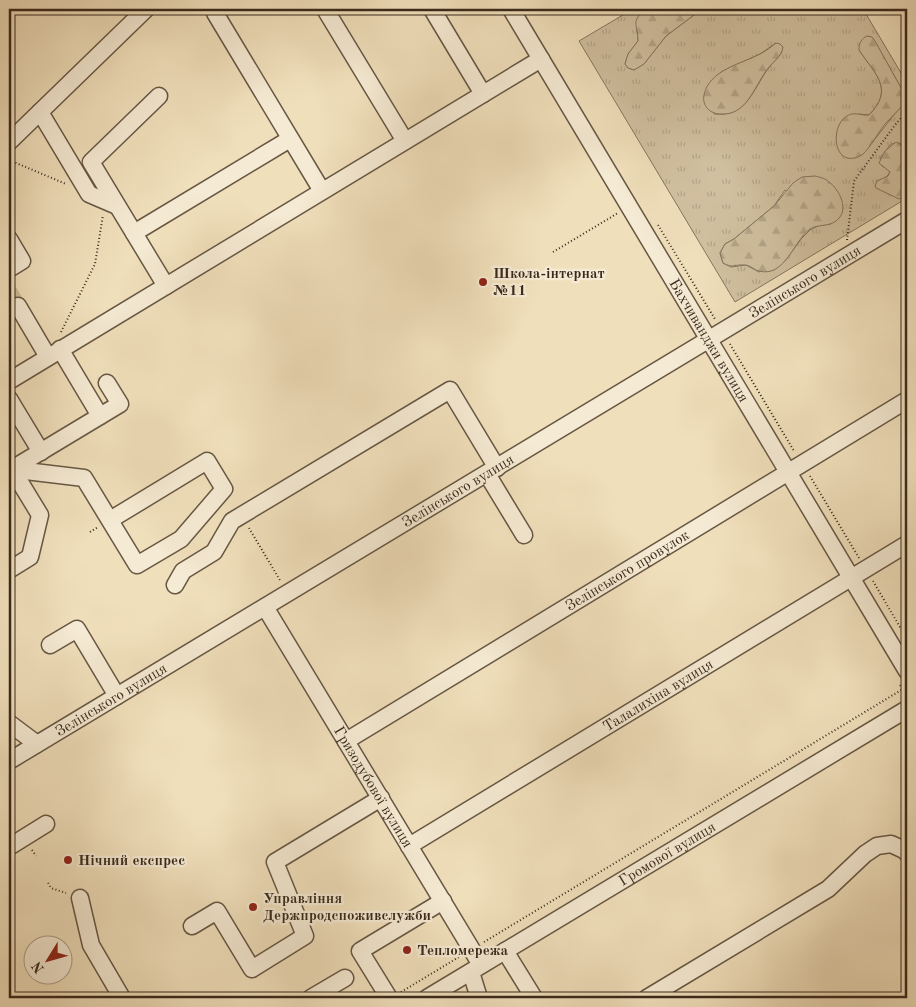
<svg xmlns="http://www.w3.org/2000/svg" width="916" height="1007" font-family="'Old Standard TT',serif">
<defs>
<pattern id="grass-tufts" width="24" height="20" patternUnits="userSpaceOnUse" patternTransform="scale(1.25)"><rect width="24" height="20" fill="#d1c0a0"/><path d="M3 7l-1-3M5 7V3M7 7l1-3M15 17l-1-3M17 17v-4M19 17l1-3" fill="none" stroke="#b4a589"/></pattern>
<pattern id="forest-firs" width="22" height="20" patternUnits="userSpaceOnUse" patternTransform="scale(1.25)"><rect width="22" height="20" fill="#d1c0a0"/><path d="M5 1l3.5 6h-7zM16 11l3.5 6h-7z" fill="#b4a589"/></pattern>
</defs>
<rect width="100%" height="100%" fill="#f0dfbb"/>
<filter id="stains"><feTurbulence type="fractalNoise" baseFrequency=".004" numOctaves="4"/><feColorMatrix values="0 0 0 0 .2 0 0 0 0 .09 0 0 0 0 .02 0 0 0 .5 -.17"/></filter>
<radialGradient id="worn" r=".72"><stop offset=".6" stop-color="#630" stop-opacity="0"/><stop offset="1" stop-color="#630" stop-opacity=".3"/></radialGradient>
<!-- grass -->
<path fill="url(#grass-tufts)" stroke="#85755e" fill-rule="evenodd" d="M633 9H645C632 22 638 25 638 41L628 54 625 64 628 68 634 70 644 64 666 36 702 9H863L907 83V148L900 143 891 144 880 158 882 166 888 169 890 172 885 179 877 181 903 198 907 195V198L735 302 579 41ZM872 37 905 95V101L867 149 859 114 869 115C895 89 875 74 859 50ZM776 43 782 52C777 59 770 65 765 73 751 95 744 117 714 114L721 72 760 54ZM785 190 831 224 820 225 810 230 802 238 785 261 759 272 746 265 731 267 723 263 720 253 725 244 734 239 774 206Z"/>
<!-- forest -->
<g fill="url(#forest-firs)" stroke="#85755e">
<path d="M645 9H702L666 36 644 64 634 70 628 68 625 64 628 54 638 41C638 24 630 23 645 9Z"/>
<path d="M867 36 872 37 875 41 905 95V101C900 110 892 116 885 124 877 134 871 147 862 155 860 156 856 158 855 158 832 163 831 125 847 116 854 111 862 116 869 115 895 89 875 74 859 50 859 43 861 39 867 36Z"/>
<path d="M776 43 780 44 783 47C782 57 771 63 766 71 754 88 746 115 722 114 717 114 712 113 708 109 704 105 703 100 704 95 709 70 741 64 760 54 766 51 771 47 776 43Z"/>
<path d="M896 142 907 148V195L899 199 876 188 875 186 877 181 888 176 890 172 879 163 885 151Z"/>
<path d="M815 176C819 177 825 178 829 182 840 190 850 211 836 221 828 227 818 224 810 229 794 240 785 278 759 271 754 270 750 265 745 265 734 264 734 269 723 263L720 253 725 244 734 239 774 206 793 183 802 177Z"/>
</g>
<g fill="none" stroke-linecap="round" stroke-linejoin="round">
<!-- minor-tunnel -->
<path stroke="#cbbb9b" stroke-width="16" stroke-dasharray="16 8" stroke-linecap="butt" d="M9 291 18 306"/>
<!-- minor casing -->
<g stroke="#675744" stroke-width="19">
<g id="minor">
<path d="M325 9 405 141"/>
<path d="M432 9 483 94"/>
<path id="s1" d="M511 9 907 671"/>
<path d="M215 13 322 191"/>
<path d="M159 96 91 162 166 286"/>
<path d="M40 112 89 194 117 206"/>
<path d="M9 142 146 9"/>
<path d="M134 233 290 139"/>
<path d="M9 239 22 261 9 269"/>
<path d="M18 306 48 357"/>
<path d="M60 349 100 416"/>
<path d="M9 381 541 59"/>
<path d="M9 399 41 452"/>
<path d="M9 469 84 478 137 565 181 539 224 489 207 461 110 520"/>
<path d="M487 474 524 535"/>
<path d="M9 570 30 557 40 515 12 469 120 404 107 383"/>
<path d="M175 585 183 571 214 552 232 521 450 390 497 468"/>
<path id="s2" d="M265 607 481 965"/>
<path d="M50 645 77 629 117 696"/>
<path d="M9 723 37 744"/>
<path id="s3" d="M346 741 907 400"/>
<path id="s4" d="M9 761 907 220"/>
<path id="s5" d="M409 846 907 544"/>
<path d="M9 847 46 824"/>
<path d="M80 898 91 945 122 998"/>
<path d="M192 926 217 911 252 969 305 936 275 862 381 798"/>
<path d="M505 951 534 998"/>
<path d="M471 972 479 998"/>
<path d="M311 998 345 978"/>
<path d="M389 998 360 951 443 901"/>
<path id="s6" d="M427 998 907 709"/>
<path d="M647 998 828 889 865 854 877 846 891 844 904 850 907 853"/>
</g>
</g>
<!-- path -->
<g stroke="#392a1d" stroke-width="2" stroke-dasharray="1 2.5" stroke-linecap="butt">
<path d="M9 160 66 184"/>
<path d="M658 225 715 319"/>
<path d="M847 240 854 181 895 125 907 111"/>
<path d="M553 252 618 213"/>
<path d="M61 332 95 264 103 215"/>
<path d="M730 344 794 451"/>
<path d="M810 476 859 558"/>
<path d="M249 528 281 582"/>
<path d="M90 532 98 527"/>
<path d="M873 581 907 639"/>
<path d="M32 850 36 856"/>
<path d="M48 883 51 888 66 893"/>
<path d="M484 942 903 689 899 684"/>
<path d="M401 992 459 957"/>
</g>
<!-- minor -->
<use href="#minor" stroke="#f5ead3" stroke-width="16"/>
</g>
<!-- markers -->
<g fill="#8f2418" stroke="#f5ead3" stroke-width="2">
<circle cx="483" cy="282" r="5"/>
<circle cx="68" cy="860" r="5"/>
<circle cx="253" cy="907" r="5"/>
<circle cx="407" cy="950" r="5"/>
</g>
<g text-anchor="middle" stroke-width="4.5" stroke-linejoin="round" paint-order="stroke">
<!-- poi labels -->
<g font-size="15" font-weight="bold" fill="#392a1d" stroke="#f5ead3" text-anchor="start">
<text x="493" y="278">Школа-інтернат<tspan x="493" dy="17">№11</tspan></text>
<text x="78" y="865">Нічний експрес</text>
<text x="263" y="903">Управління<tspan x="263" dy="17">Держпродспоживслужби</tspan></text>
<text x="417" y="955">Тепломережа</text>
</g>
<!-- street labels -->
<g font-size="15" fill="#392a1d" stroke="#f5ead3">
<text dy="5" stroke="none"><textPath href="#s4" startOffset="929">Зелінського вулиця</textPath></text>
<text dy="5" stroke="none"><textPath href="#s1" startOffset="386">Бахчиванджи вулиця</textPath></text>
<text dy="5" stroke="none"><textPath href="#s4" startOffset="524">Зелінського вулиця</textPath></text>
<text dy="5" stroke="none"><textPath href="#s3" startOffset="329">Зелінського провулок</textPath></text>
<text dy="5" stroke="none"><textPath href="#s5" startOffset="291">Талалихіна вулиця</textPath></text>
<text dy="5" stroke="none"><textPath href="#s4" startOffset="119">Зелінського вулиця</textPath></text>
<text dy="5" stroke="none"><textPath href="#s2" startOffset="210">Гризодубової вулиця</textPath></text>
<text dy="5" stroke="none"><textPath href="#s6" startOffset="280">Громової вулиця</textPath></text>
</g>
</g>
<!-- margin -->
<rect width="916" height="1007" fill="none" stroke="#f0dfbb" stroke-width="30"/>
<rect x="10" y="10" width="896" height="987" fill="none" stroke="#392a1d" stroke-width="2.5"/>
<rect x="15" y="15" width="886" height="977" fill="none" stroke="#392a1d"/>
<!-- north arrow -->
<g transform="translate(48 960) rotate(233)"><circle r="24" fill="#f5ead3" stroke="#aa9d8a"/>
<path d="M0-4L9 19L0 12L-9 19Z" fill="#8f2418"/>
<text y="-8" font-size="14" font-weight="bold" text-anchor="middle" fill="#392a1d">N</text>
</g>
<rect width="100%" height="100%" filter="url(#stains)"/>
<rect width="100%" height="100%" fill="url(#worn)"/>
</svg>
